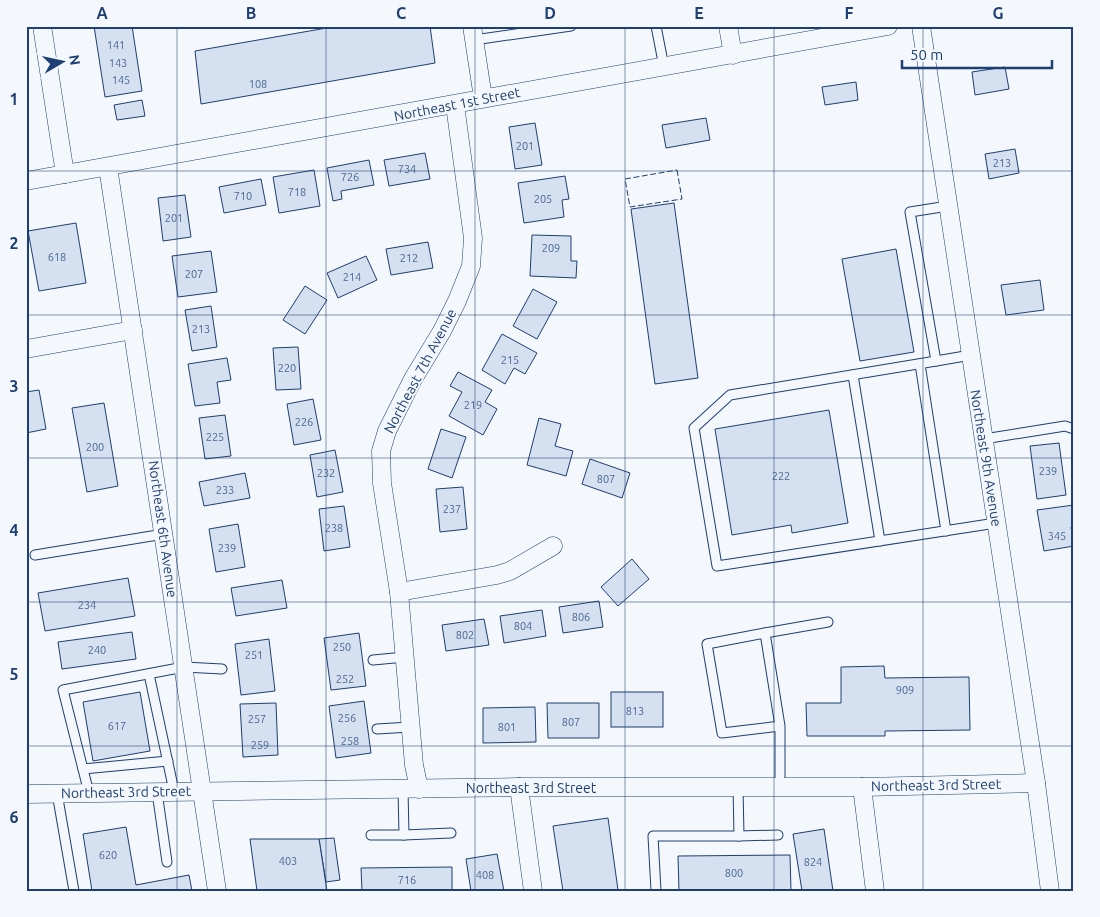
<svg xmlns="http://www.w3.org/2000/svg" width="1100" height="917" font-family="Ubuntu,sans-serif">
<rect width="100%" height="100%" fill="#f4f7fb"/>
<!-- building -->
<g fill="#d5e0f0" stroke="#1d3f73">
<path d="M94 26H132L142 91 105 97Z"/>
<path d="M338 26H430L435 63 201 104 195 51Z"/>
<path d="M1005 67 1009 89 975 95 972 72Z"/>
<path d="M856 82 858 100 825 105 822 87Z"/>
<path d="M142 100 145 116 117 120 114 105Z"/>
<path d="M706 118 710 140 666 148 662 125Z"/>
<path d="M535 123 542 165 515 169 509 127Z"/>
<path d="M1015 149 1019 173 989 179 985 154Z"/>
<path d="M425 153 430 179 389 186 384 160Z"/>
<path d="M369 160 374 185 341 191 342 199 333 201 327 168Z"/>
<path d="M314 170 320 206 279 213 273 177Z"/>
<path d="M565 176 569 199 562 200 564 217 524 223 518 183Z"/>
<path d="M261 179 266 205 224 213 219 187Z"/>
<path d="M185 195 191 237 163 241 158 198Z"/>
<path d="M674 203 698 378 655 384 631 209Z"/>
<path d="M76 223 86 283 39 291 28 231Z"/>
<path d="M532 235 571 236V261H577L576 278 530 276Z"/>
<path d="M428 242 433 268 391 275 386 249Z"/>
<path d="M896 249 914 352 860 361 842 259Z"/>
<path d="M211 251 217 292 178 297 172 256Z"/>
<path d="M366 256 377 280 338 298 327 273Z"/>
<path d="M1040 280 1044 310 1006 315 1001 285Z"/>
<path d="M305 286 327 300 305 334 283 320Z"/>
<path d="M533 289 557 302 537 339 513 326Z"/>
<path d="M211 306 217 347 192 351 185 310Z"/>
<path d="M502 334 537 353 525 374 514 368 505 384 482 370Z"/>
<path d="M298 347 301 389 276 390 273 348Z"/>
<path d="M227 358 231 380 217 382 220 403 195 406 188 364Z"/>
<path d="M458 372 492 390 485 402 497 409 483 435 449 416 462 392 450 386Z"/>
<path d="M39 390 46 429 26 433V392Z"/>
<path d="M313 399 321 440 294 445 287 404Z"/>
<path d="M104 403 118 486 87 492 72 408Z"/>
<path d="M829 410 848 523 792 533 791 525 732 535 715 429Z"/>
<path d="M225 415 231 456 205 459 199 418Z"/>
<path d="M539 418 561 424 555 446 573 451 566 476 527 465Z"/>
<path d="M441 429 466 437 452 478 428 469Z"/>
<path d="M1059 443 1066 495 1037 499 1030 446Z"/>
<path d="M335 450 343 492 317 497 310 455Z"/>
<path d="M590 459 630 473 622 498 582 484Z"/>
<path d="M245 473 250 498 204 506 199 482Z"/>
<path d="M463 487 467 529 440 532 436 489Z"/>
<path d="M1074 505V527H1071L1074 546 1044 551 1037 510Z"/>
<path d="M344 506 350 547 324 551 319 509Z"/>
<path d="M238 524 245 567 216 572 209 529Z"/>
<path d="M632 559 649 579 618 606 601 587Z"/>
<path d="M128 578 135 616 45 631 38 593Z"/>
<path d="M282 580 287 608 236 616 231 588Z"/>
<path d="M599 601 603 627 563 633 559 607Z"/>
<path d="M542 610 546 636 504 643 500 616Z"/>
<path d="M484 619 489 645 446 651 442 625Z"/>
<path d="M132 632 136 659 62 669 58 642Z"/>
<path d="M359 633 366 686 331 690 324 638Z"/>
<path d="M269 639 275 691 241 695 235 644Z"/>
<path d="M884 666 885 678 969 677 970 730 885 731V736H807L806 703H841V667Z"/>
<path d="M140 692 150 751 93 761 83 702Z"/>
<rect x="611" y="692" width="52" height="35"/>
<path d="M364 701 371 753 336 758 329 706Z"/>
<path d="M276 703 278 755 243 757 240 704Z"/>
<path d="M547 703H599V738H548Z"/>
<path d="M535 707 536 742 483 743V708Z"/>
<path d="M608 818 618 890 563 891 553 826Z"/>
<path d="M126 827 136 885 189 875 192 891H92L83 834Z"/>
<path d="M824 829 833 891H802L793 834Z"/>
<path d="M334 838 340 880 326 882 319 839Z"/>
<path d="M250 839H319L327 891H257Z"/>
<path d="M497 854 504 891H471L466 859Z"/>
<path d="M790 855 791 891H679L678 856Z"/>
<path d="M452 867V891H362L361 868Z"/>
</g>
<g fill="none" stroke-linecap="round" stroke-linejoin="round">
<!-- lane casing -->
<g stroke="#1d3f73" stroke-width="11">
<g id="lane">
<path d="M656 26 664 67"/>
<path d="M474 40 571 26"/>
<path d="M948 206 910 212 936 361 971 355"/>
<path d="M936 361 730 395 694 428 717 566 996 523"/>
<path d="M920 364 946 531"/>
<path d="M853 375 880 541"/>
<path d="M984 439 1065 426 1074 429"/>
<path d="M35 555 164 534"/>
<path d="M765 633 828 622"/>
<path d="M373 660 405 657"/>
<path d="M149 674 174 791"/>
<path d="M780 726 722 733 707 644 765 633 780 726V787"/>
<path d="M377 729 410 727"/>
<path d="M83 769 168 761"/>
<path d="M403 789 404 835 451 833"/>
<path d="M157 792 167 862"/>
<path d="M57 793 74 891"/>
<path d="M89 793 63 690 184 667 222 669"/>
<path d="M371 835H404"/>
<path d="M739 836 778 835"/>
<path d="M656 891 653 836H739L738 787"/>
</g>
</g>
<!-- street casing -->
<g stroke="#1d3f73" stroke-width="19">
<g id="street">
<path d="M42 26 65 174"/>
<path d="M472 26 483 98"/>
<path d="M728 26 733 55"/>
<path d="M921 26 1036 783 1050 891"/>
<path d="M108 167 217 891"/>
<path d="M26 181 888 26"/>
<path d="M26 349 133 330"/>
<path d="M399 592 497 575 510 571 553 546"/>
<path d="M519 787 533 891"/>
<path d="M862 787 875 891"/>
<path d="M419 789 414 765 399 592 382 483 381 451 387 431 413 379 442 331 457 301 471 266 473 238 455 105"/>
<path d="M26 794 519 787H862L1036 783"/>
</g>
</g>
<!-- lane -->
<use href="#lane" stroke="#f4f7fb" stroke-width="9"/>
<!-- street -->
<use href="#street" stroke="#f4f7fb" stroke-width="18"/>
<!-- fence -->
<path stroke="#1d3f73" stroke-width="1" stroke-dasharray="6 2.5" stroke-linecap="butt" d="M677 170 682 199 630 207 625 179Z"/>
</g>
<!-- grid -->
<path fill="none" stroke="#1d3f73" stroke-width="1" stroke-opacity="0.55" d="M177 26V891M326 26V891M475 26V891M625 26V891M774 26V891M923 26V891M26 171H1074M26 315H1074M26 458H1074M26 602H1074M26 746H1074"/>
<g text-anchor="middle" stroke-width="4" stroke-linejoin="round" paint-order="stroke">
<!-- number labels -->
<g font-size="11" fill="#4b6792">
<text x="116" y="49">141</text>
<text x="118" y="67">143</text>
<text x="121" y="84">145</text>
<text x="258" y="88">108</text>
<text x="525" y="150">201</text>
<text x="1002" y="167">213</text>
<text x="407" y="173">734</text>
<text x="350" y="181">726</text>
<text x="297" y="196">718</text>
<text x="243" y="200">710</text>
<text x="543" y="203">205</text>
<text x="174" y="222">201</text>
<text x="551" y="252">209</text>
<text x="57" y="261">618</text>
<text x="409" y="262">212</text>
<text x="194" y="278">207</text>
<text x="352" y="281">214</text>
<text x="201" y="333">213</text>
<text x="510" y="364">215</text>
<text x="287" y="372">220</text>
<text x="473" y="409">219</text>
<text x="304" y="426">226</text>
<text x="215" y="441">225</text>
<text x="95" y="451">200</text>
<text x="1048" y="475">239</text>
<text x="326" y="477">232</text>
<text x="781" y="480">222</text>
<text x="606" y="483">807</text>
<text x="225" y="494">233</text>
<text x="452" y="513">237</text>
<text x="334" y="532">238</text>
<text x="1057" y="540">345</text>
<text x="227" y="552">239</text>
<text x="87" y="609">234</text>
<text x="581" y="621">806</text>
<text x="523" y="630">804</text>
<text x="465" y="639">802</text>
<text x="342" y="651">250</text>
<text x="97" y="654">240</text>
<text x="254" y="659">251</text>
<text x="345" y="683">252</text>
<text x="905" y="694">909</text>
<text x="635" y="715">813</text>
<text x="347" y="722">256</text>
<text x="257" y="723">257</text>
<text x="571" y="726">807</text>
<text x="117" y="730">617</text>
<text x="507" y="731">801</text>
<text x="350" y="745">258</text>
<text x="260" y="749">259</text>
<text x="108" y="859">620</text>
<text x="288" y="865">403</text>
<text x="813" y="866">824</text>
<text x="734" y="877">800</text>
<text x="485" y="879">408</text>
<text x="407" y="884">716</text>
</g>
<!-- street labels -->
<g font-size="14" fill="#1d3f73" stroke="#f4f7fb">
<text transform="translate(457 104) rotate(-11)" y="5">Northeast 1st Street</text>
<text transform="translate(420 371) rotate(-62)" y="5">Northeast 7th Avenue</text>
<text transform="translate(986 458) rotate(81)" y="5">Northeast 9th Avenue</text>
<text transform="translate(163 529) rotate(82)" y="5">Northeast 6th Avenue</text>
<text transform="translate(936 785) rotate(-1)" y="5">Northeast 3rd Street</text>
<text x="531" y="793">Northeast 3rd Street</text>
<text transform="translate(126 792) rotate(-1)" y="5">Northeast 3rd Street</text>
</g>
</g>
<!-- border -->
<rect width="1100" height="917" fill="none" stroke="#f4f7fb" stroke-width="55"/>
<!-- north arrow -->
<g transform="translate(62 62) rotate(81)" stroke="#f4f7fb" stroke-width="4" paint-order="stroke">
<path d="M0-4L9 19L0 12L-9 19Z" fill="#1d3f73"/>
<text y="-8" font-size="14" font-weight="bold" text-anchor="middle" fill="#1d3f73">N</text>
</g>
<!-- scale -->
<path d="M902 60v8h150v-8" fill="none" stroke="#1d3f73" stroke-width="2.5"/>
<text x="910" y="60" font-size="15" fill="#1d3f73" stroke="#f4f7fb" stroke-width="4" paint-order="stroke">50 m</text>
<rect x="28" y="28" width="1044" height="862" fill="none" stroke="#1d3f73" stroke-width="2"/>
<g font-size="16" text-anchor="middle" font-weight="bold" fill="#1d3f73">
<text x="102" y="19">A</text>
<text x="251" y="19">B</text>
<text x="401" y="19">C</text>
<text x="550" y="19">D</text>
<text x="699" y="19">E</text>
<text x="849" y="19">F</text>
<text x="998" y="19">G</text>
<text x="14" y="105">1</text>
<text x="14" y="249">2</text>
<text x="14" y="392">3</text>
<text x="14" y="536">4</text>
<text x="14" y="680">5</text>
<text x="14" y="823">6</text>
</g>
</svg>
